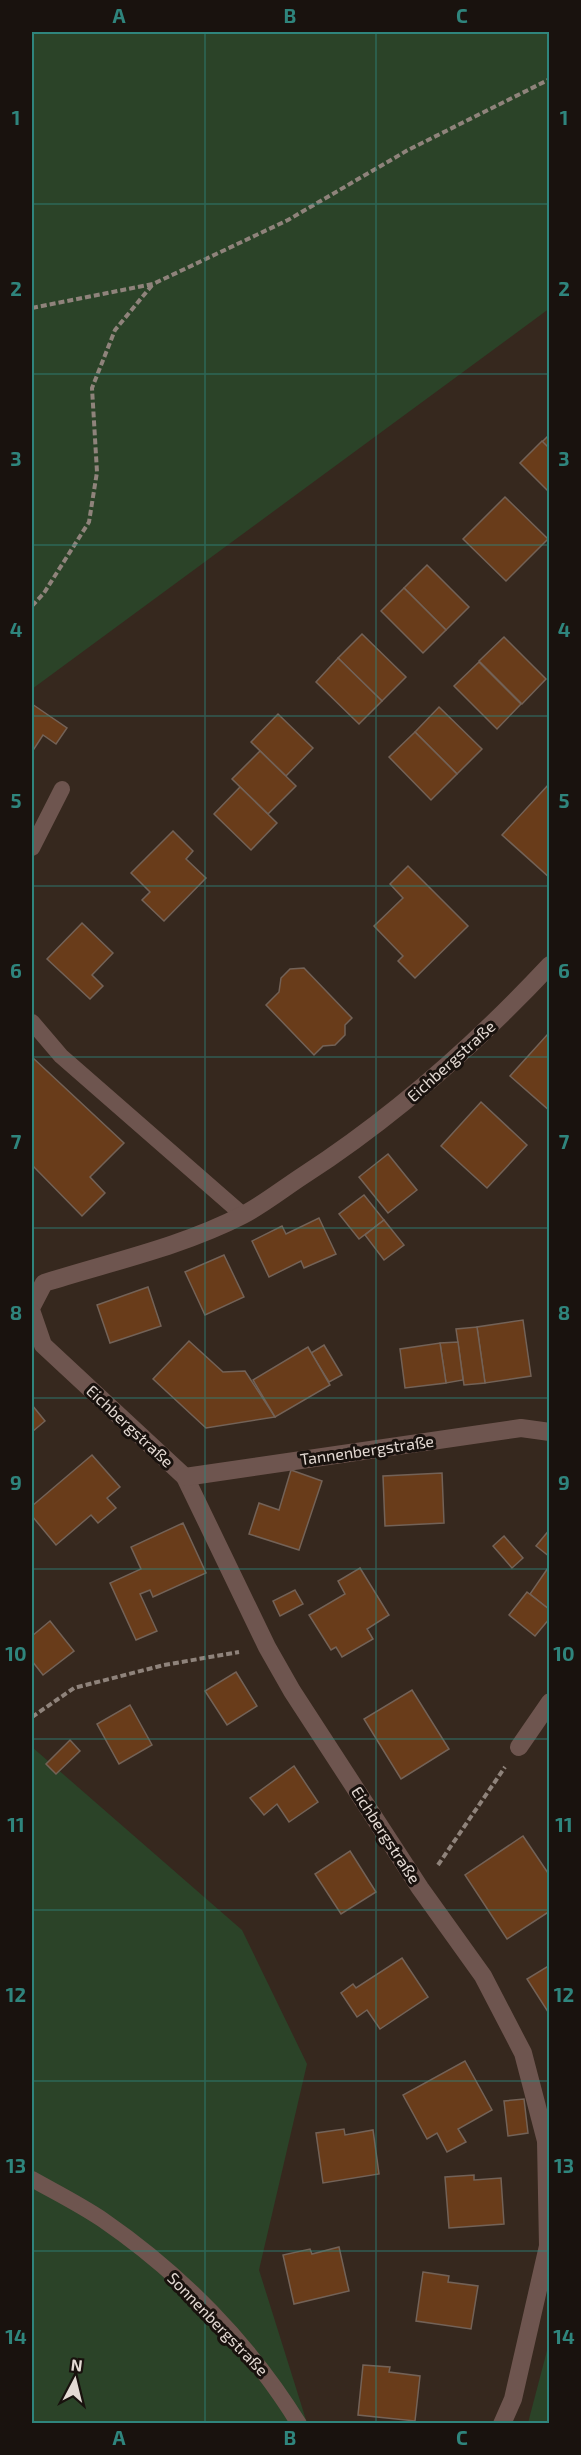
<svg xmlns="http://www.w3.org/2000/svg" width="581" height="2455" font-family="'Exo 2',sans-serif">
<rect width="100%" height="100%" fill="#36281e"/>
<!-- green -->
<g fill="#2b4328">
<path d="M32 32H549L550 308 32 689Z"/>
<path d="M32 1747 242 1930 307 2064 259 2270 307 2423H32Z"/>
<path d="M549 2343V2423H528Z"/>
</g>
<!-- building -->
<g fill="#693c1a" stroke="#736257" stroke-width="1.5">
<path d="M550 434V449L542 442Z"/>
<path d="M542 441 550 449V493L520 463Z"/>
<path d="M505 497 548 539 506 581 463 539Z"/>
<path d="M427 565 469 607 446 630 404 588Z"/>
<path d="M404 588 446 630 423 653 381 611Z"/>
<path d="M362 634 406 677 382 701 338 658Z"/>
<path d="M504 637 546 679 522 704 479 661Z"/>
<path d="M338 658 382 701 359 724 316 682Z"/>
<path d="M479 662 521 704 497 729 454 686Z"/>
<path d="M32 704 67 728 56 744 43 735 32 752Z"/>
<path d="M439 707 482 749 457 774 415 732Z"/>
<path d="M278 714 313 748 286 776 251 742Z"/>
<path d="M415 732 457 774 431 800 389 757Z"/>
<path d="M260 751 296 786 268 814 232 779Z"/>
<path d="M550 783V878L502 835Z"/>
<path d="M240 787 277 823 251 850 214 814Z"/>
<path d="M173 831 193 851 186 859 206 878 164 921 142 900 150 892 131 873Z"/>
<path d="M408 866 468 926 415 978 398 961 403 956 374 926 403 898 390 884Z"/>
<path d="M82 923 113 953 92 975 103 986 90 999 47 959Z"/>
<path d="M304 968 352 1018 345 1025V1035L335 1045 323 1046 314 1055 266 1005 279 992 281 978 290 969Z"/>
<path d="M547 1035 550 1038V1111L510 1076Z"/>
<path d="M32 1057 124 1143 90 1177 105 1193 82 1216 32 1165Z"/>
<path d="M481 1102 527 1145 487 1188 441 1146Z"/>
<path d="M388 1154 417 1190 388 1213 359 1177Z"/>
<path d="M364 1195 384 1220 359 1239 339 1214Z"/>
<path d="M319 1218 336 1254 304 1268 301 1261 269 1277 252 1241 282 1226 286 1234Z"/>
<path d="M384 1220 404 1245 384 1260 365 1235Z"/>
<path d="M224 1255 244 1297 205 1315 185 1272Z"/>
<path d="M148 1287 161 1326 110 1343 97 1305Z"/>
<path d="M523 1320 531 1376 485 1383 477 1327Z"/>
<path d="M477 1327 485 1383 464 1385 456 1329Z"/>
<path d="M189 1341 223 1372 245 1371 275 1417 206 1428 153 1379Z"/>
<path d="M458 1342 463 1380 446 1383 440 1343Z"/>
<path d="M440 1343 446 1383 405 1388 400 1349Z"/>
<path d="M324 1345 342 1375 329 1382 311 1353Z"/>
<path d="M308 1347 330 1385 275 1417 253 1380Z"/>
<path d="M32 1405 45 1421 32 1432Z"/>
<path d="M92 1455 120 1487 107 1498 116 1508 98 1523 91 1515 56 1545 32 1516V1506Z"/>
<path d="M291 1470 322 1481 299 1550 249 1534 259 1503 279 1510Z"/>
<path d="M442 1473 444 1523 385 1526 383 1476Z"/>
<path d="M183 1523 206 1573 153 1597 150 1590 140 1594 157 1631 136 1640 110 1583 141 1569 131 1547Z"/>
<path d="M550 1529V1557L536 1546Z"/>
<path d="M504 1536 523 1558 512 1568 493 1546Z"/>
<path d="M550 1565V1610L530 1594Z"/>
<path d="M360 1568 389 1615 367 1629 373 1639 342 1657 336 1647 331 1650 309 1615 345 1594 338 1581Z"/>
<path d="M295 1590 303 1604 280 1616 273 1601Z"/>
<path d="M527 1592 550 1610V1618L535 1636 509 1615Z"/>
<path d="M50 1621 74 1651 43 1675 32 1661V1636Z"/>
<path d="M236 1672 257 1706 227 1725 205 1691Z"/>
<path d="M412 1690 449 1749 401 1779 364 1719Z"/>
<path d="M130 1705 152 1745 119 1764 97 1724Z"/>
<path d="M70 1740 80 1751 56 1774 46 1764Z"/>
<path d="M294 1766 318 1802 289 1822 277 1804 264 1815 250 1798Z"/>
<path d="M523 1836 550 1876V1911L507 1939 465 1875Z"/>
<path d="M350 1851 376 1892 341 1914 315 1874Z"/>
<path d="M402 1958 428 1997 380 2029 367 2010 357 2017 341 1993 353 1984 356 1988Z"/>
<path d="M550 1965V2015L527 1979Z"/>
<path d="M465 2061 492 2110 458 2129 466 2142 447 2152 437 2133 427 2139 403 2095Z"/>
<path d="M524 2099 528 2133 508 2136 504 2101Z"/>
<path d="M344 2129 345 2135 373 2130 379 2174 323 2183 316 2133Z"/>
<path d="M474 2175V2180L501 2178 504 2224 449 2228 445 2177Z"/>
<path d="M339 2247 349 2291 294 2304 283 2255 310 2249 312 2254Z"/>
<path d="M423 2272 449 2276 448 2282 478 2286 471 2329 416 2321Z"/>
<path d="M363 2365 390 2367 389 2372 420 2376 415 2421 358 2415Z"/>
</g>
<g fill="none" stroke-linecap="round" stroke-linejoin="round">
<!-- path -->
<g stroke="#8f837b" stroke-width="4" stroke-dasharray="6 3" stroke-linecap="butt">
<path d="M32 308 153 284 288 220 408 150 550 79"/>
<path d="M32 606 44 593 89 522 97 472 92 388 115 330 153 284"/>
<path d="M32 1717 74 1688 164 1665 239 1652"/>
<path d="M438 1865 505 1767"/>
</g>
<!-- lane -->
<g stroke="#6e554f" stroke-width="16">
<path d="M32 848 62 789"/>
<path d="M32 1022 61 1056 243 1215"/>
<path d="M32 2179C55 2192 81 2205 103 2220 180 2273 250 2344 299 2424"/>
</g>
<!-- street -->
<g stroke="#6e554f" stroke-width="18">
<path d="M32 1306 44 1283C110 1262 181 1247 243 1215 264 1204 284 1188 304 1175 395 1116 475 1045 550 965"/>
<path d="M32 1313 43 1345 185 1477 267 1647 292 1691 420 1888 483 1976 523 2053 546 2141 548 2246 513 2399 502 2424"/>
<path d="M185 1477 521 1428 550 1432"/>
<path d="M519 1747 550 1702"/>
</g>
</g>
<!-- grid -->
<path fill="none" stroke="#2f857d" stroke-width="1.5" stroke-opacity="0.55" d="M205 32V2424M376 32V2424M32 204H550M32 374H550M32 545H550M32 716H550M32 886H550M32 1057H550M32 1228H550M32 1398H550M32 1569H550M32 1739H550M32 1910H550M32 2081H550M32 2251H550"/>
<g text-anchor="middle" stroke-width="6" stroke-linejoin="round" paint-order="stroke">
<!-- street labels -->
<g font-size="16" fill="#e4dad4" stroke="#19120e">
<text transform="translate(451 1061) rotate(-42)" y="6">Eichbergstraße</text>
<text transform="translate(130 1426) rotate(43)" y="6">Eichbergstraße</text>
<text transform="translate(367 1450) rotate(-8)" y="6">Tannenbergstraße</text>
<text transform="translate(386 1835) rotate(57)" y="6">Eichbergstraße</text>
<text transform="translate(218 2324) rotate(46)" y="6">Sonnenbergstraße</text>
</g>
</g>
<!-- border -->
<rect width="581" height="2455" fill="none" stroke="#19120e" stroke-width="66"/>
<!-- north arrow -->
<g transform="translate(75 2380) rotate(7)" stroke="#19120e" stroke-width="4.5" paint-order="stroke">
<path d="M0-4.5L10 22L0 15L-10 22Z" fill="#e4dad4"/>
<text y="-9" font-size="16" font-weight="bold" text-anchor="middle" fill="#e4dad4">N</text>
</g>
<rect x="33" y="33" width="515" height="2389" fill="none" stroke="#2f857d" stroke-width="2"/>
<g font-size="20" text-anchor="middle" font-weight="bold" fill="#2f857d">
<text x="119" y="23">A</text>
<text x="290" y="23">B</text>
<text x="462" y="23">C</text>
<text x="16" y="125">1</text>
<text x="564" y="125">1</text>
<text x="16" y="296">2</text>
<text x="564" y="296">2</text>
<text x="16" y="466">3</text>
<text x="564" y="466">3</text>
<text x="16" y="637">4</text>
<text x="564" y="637">4</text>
<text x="16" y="808">5</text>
<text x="564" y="808">5</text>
<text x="16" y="978">6</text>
<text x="564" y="978">6</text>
<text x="16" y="1149">7</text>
<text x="564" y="1149">7</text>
<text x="16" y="1320">8</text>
<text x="564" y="1320">8</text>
<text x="16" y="1490">9</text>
<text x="564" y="1490">9</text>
<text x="16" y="1661">10</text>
<text x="564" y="1661">10</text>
<text x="16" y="1832">11</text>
<text x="564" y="1832">11</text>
<text x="16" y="2002">12</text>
<text x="564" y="2002">12</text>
<text x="16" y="2173">13</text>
<text x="564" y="2173">13</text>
<text x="16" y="2344">14</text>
<text x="564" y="2344">14</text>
<text x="119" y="2445">A</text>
<text x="290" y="2445">B</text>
<text x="462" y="2445">C</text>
</g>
</svg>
